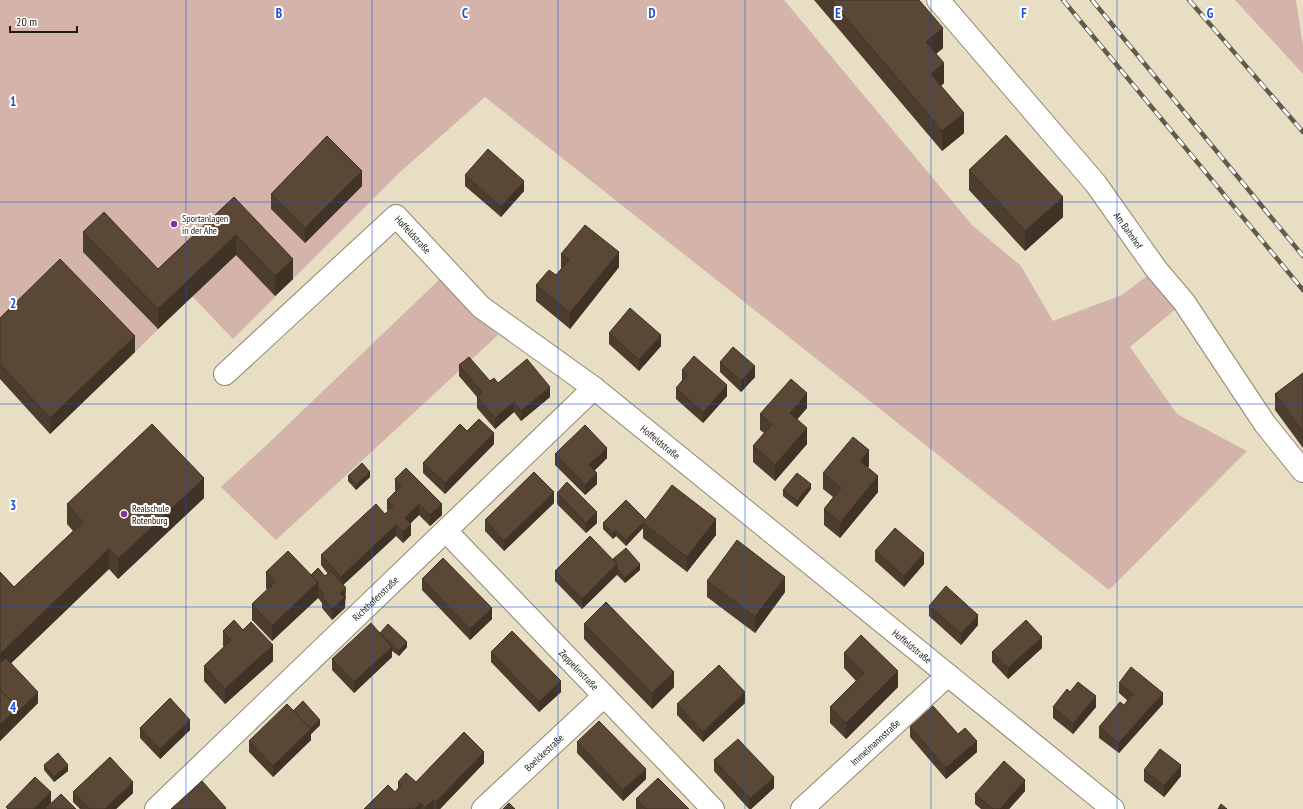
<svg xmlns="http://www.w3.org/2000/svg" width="1303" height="809" font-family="'PT Sans Narrow',sans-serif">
<rect width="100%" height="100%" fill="#e7dec3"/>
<!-- green -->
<g fill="#d3b3aa">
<path d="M0 0H784L972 225 1021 266 1053 321 1122 295 1156 269 1184 302 1130 347 1177 414 1247 451 1109 590 485 97 399 173 233 339 192 296 135 352 60 275 0 334Z"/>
<path d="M1235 0H1296L1303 46V74Z"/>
<path d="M440 279 498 335 276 540 221 487 274 438Z"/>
</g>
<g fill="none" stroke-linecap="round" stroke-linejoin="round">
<!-- street casing -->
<g stroke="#91886f" stroke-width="24">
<g id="street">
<path id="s1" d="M938 0 1096 184 1156 269 1184 302 1265 424 1303 471"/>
<path id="s2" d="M225 374 396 216 481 307 594 388 1113 809"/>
<path id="s3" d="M446 531 713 809"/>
<path id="s4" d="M156 809 594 388"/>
<path id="s5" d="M483 809 604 696"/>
<path id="s6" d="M802 809 948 675"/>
</g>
</g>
<!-- street -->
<use href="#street" stroke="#fff" stroke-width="22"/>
<!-- rail casing -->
<g stroke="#615b4c" stroke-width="4.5">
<g id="rail">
<path d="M1063 0 1303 290"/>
<path d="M1092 0 1303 256"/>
<path d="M1189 0 1303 132"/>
</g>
</g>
<!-- rail -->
<use href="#rail" stroke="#fff" stroke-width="3" stroke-dasharray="9" stroke-linecap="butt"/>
</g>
<!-- wall -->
<g fill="#4d3d2e">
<path d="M814 0H919L943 48 936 54 944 83 941 86 964 133 942 151Z"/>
<path d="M969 170 1063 217 1025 251 969 190Z"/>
<path d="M465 175 524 191 501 217 465 186Z"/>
<path d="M362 186 305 243 271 209V194Z"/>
<path d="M234 197 293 279 275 296 236 255 158 329 83 252V232L158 269Z"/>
<path d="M561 254 619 267 570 329 536 301V285L556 275 561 269Z"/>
<path d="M0 318 135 352 50 434 0 379Z"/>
<path d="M609 333 661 346 639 371 609 344Z"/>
<path d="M720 362 755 377 741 392 720 372Z"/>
<path d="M459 365 490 381 550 397 521 421 514 412 495 429 477 408V397L459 376Z"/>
<path d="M682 370 727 396 703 423 676 399V388L682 381Z"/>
<path d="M1303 373V448L1275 410V394Z"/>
<path d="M807 408 797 419 807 444 775 481 753 462V446L764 433 760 430V414Z"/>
<path d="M467 431 494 444 445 494 423 473V463Z"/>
<path d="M555 454 607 458 594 471 597 484 585 495 555 465Z"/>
<path d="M869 466 867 468 878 492 840 538 824 525V509L833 497 823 489V473Z"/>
<path d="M348 476 370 477 356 490 348 481Z"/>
<path d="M395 479 442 515 430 526 419 515 410 523 411 535 403 543 396 536 343 585 346 599H345V608L332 620 322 608V603L318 598 272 641 252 620V604L267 590 266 588V572L325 576 328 574 321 565V555L385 514 388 511 387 510V500L396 491 395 490Z"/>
<path d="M811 489 797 507 783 496V490Z"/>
<path d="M557 493 597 523 586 533 557 504Z"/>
<path d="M204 498 118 579 109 569 11 663 38 703 0 741V572L14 587 73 531 67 524V504Z"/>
<path d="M554 503 504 551 485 531V520Z"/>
<path d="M646 520 716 535 687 572 643 538V528L626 546 616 536 613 539 603 529V523Z"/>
<path d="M875 551 924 564 904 587 875 561Z"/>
<path d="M613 559 640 570 625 583 617 575 582 609 555 581V571Z"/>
<path d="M422 579 492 619 470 640 422 590Z"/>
<path d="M707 581 785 592 755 633 707 597Z"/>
<path d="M929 606 978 625 961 645 929 616Z"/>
<path d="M584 624 674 687 652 709 584 639Z"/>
<path d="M243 630 273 661 225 704 204 681V666L224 647 223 646V631Z"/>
<path d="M380 633 407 647 399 656 392 651V657L354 693 332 670V659Z"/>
<path d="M1042 648 1008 679 992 662V652Z"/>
<path d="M491 652 561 692 539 712 491 662Z"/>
<path d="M844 653 898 687 846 739 830 723V707L856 681 844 668Z"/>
<path d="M1119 683 1163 704 1119 753 1099 738V727L1124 705 1128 701 1119 693Z"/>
<path d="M1070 692 1096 707 1073 734 1053 718V707Z"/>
<path d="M745 703 703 742 677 715V704Z"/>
<path d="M293 711 320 725 311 734V740L273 777 249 752V741Z"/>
<path d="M910 727 958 734 977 752 946 779 910 737Z"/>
<path d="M140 728 190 730 160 759 140 738Z"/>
<path d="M577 742 646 779 623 801 577 753Z"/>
<path d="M714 760 774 788 751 809H749L714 771Z"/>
<path d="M484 763 440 809H364L395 792 398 789V782H416Z"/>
<path d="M44 765 68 771 54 782 44 770Z"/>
<path d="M1144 770 1181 776 1164 797 1144 781Z"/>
<path d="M1025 791 1009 809H981L975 804V794Z"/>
<path d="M73 792 133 793 116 809H80L73 802Z"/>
<path d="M636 799 689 809H636Z"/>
</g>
<!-- shaded-wall -->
<g fill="#3f3226">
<path d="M943 28V48L926 62V42Z"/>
<path d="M944 63V83L931 94V74Z"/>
<path d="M964 113V133L942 151V131Z"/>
<path d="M362 171V186L305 243V228Z"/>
<path d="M524 181V191L501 217V207Z"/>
<path d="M1063 197V217L1025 251V231Z"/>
<path d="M236 235V255L158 329V309Z"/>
<path d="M619 252V267L570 329V313Z"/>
<path d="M293 259V279L275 296V276Z"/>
<path d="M661 335V346L639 371V360Z"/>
<path d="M135 336V352L50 434V418Z"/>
<path d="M755 366V377L741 392V381Z"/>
<path d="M727 385V396L703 423V413Z"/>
<path d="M550 387V397L521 421V411Z"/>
<path d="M807 393V408L790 428V413Z"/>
<path d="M514 402V412L495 429V418Z"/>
<path d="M807 428V444L775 481V465Z"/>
<path d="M494 433V444L445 494V483Z"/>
<path d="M607 448V458L589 476V465Z"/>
<path d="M869 450V466L860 477V461Z"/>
<path d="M370 472V477L356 490V485Z"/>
<path d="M597 473V484L585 495V485Z"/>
<path d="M878 476V492L840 538V523Z"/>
<path d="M204 478V498L118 579V559Z"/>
<path d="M811 484V489L797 507V501Z"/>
<path d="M554 492V503L504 551V541Z"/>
<path d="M419 504V515L405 529V518Z"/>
<path d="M442 504V515L430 526V515Z"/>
<path d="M597 512V523L586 533V523Z"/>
<path d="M716 519V535L687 572V557Z"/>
<path d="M643 523V528L626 546V540Z"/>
<path d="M411 524V535L403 543V532Z"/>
<path d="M396 525V536L341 587V577Z"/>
<path d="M616 530V536L613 539V533Z"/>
<path d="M109 549V569L0 674V654Z"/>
<path d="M924 553V564L904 587V576Z"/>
<path d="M617 564V574L582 609V599Z"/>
<path d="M640 564V570L625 583V578Z"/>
<path d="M785 577V592L755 633V617Z"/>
<path d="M318 582V598L272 641V626Z"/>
<path d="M346 588 345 608 332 620V609L340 593Z"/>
<path d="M492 608V619L470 640V629Z"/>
<path d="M978 615V625L961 645V634Z"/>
<path d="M1042 637V648L1008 679V668Z"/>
<path d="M407 642V647L399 656V651Z"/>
<path d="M273 645V661L225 704V689Z"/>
<path d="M392 647V657L354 693V682Z"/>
<path d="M898 671V687L846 739V723Z"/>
<path d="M674 672V687L652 709V693Z"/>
<path d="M561 681V692L539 712V702Z"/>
<path d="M38 692V703L0 741V725L18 708Z"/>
<path d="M745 692V703L703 742V732Z"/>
<path d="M1163 693V704L1119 753V743Z"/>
<path d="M1096 696V707L1073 734V724Z"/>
<path d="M190 720V730L160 759V749Z"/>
<path d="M320 720V725L311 734V740L273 777V766Z"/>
<path d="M977 741V752L946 779V768Z"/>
<path d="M484 752V763L440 809H436V802Z"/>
<path d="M68 765V771L54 782V777Z"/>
<path d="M1181 765V776L1164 797V786Z"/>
<path d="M646 769V779L623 801V790Z"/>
<path d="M774 777V788L751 809H750V799Z"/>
<path d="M1025 780V791L1009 809H1000Z"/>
<path d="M133 782V793L116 809H105Z"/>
<path d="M51 792V803L45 809H34Z"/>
<path d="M434 800V809H425V808Z"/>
<path d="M421 803V809H415Z"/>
</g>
<!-- building -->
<g fill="#5a4736" stroke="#3f3226">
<path d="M831 0H919L943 28 926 42 944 63 931 74 964 113 942 131Z"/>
<path d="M1006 135 1063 197 1025 231 969 170Z"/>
<path d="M327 136 362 171 305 228 271 194Z"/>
<path d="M488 149 524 181 501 207 465 175Z"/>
<path d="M234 197 293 259 275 276 236 235 158 309 83 232 104 212 158 269Z"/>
<path d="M585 225 619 252 570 313 536 285 549 270 556 275 569 260 561 254Z"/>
<path d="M60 259 135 336 50 418 0 364V318Z"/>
<path d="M630 308 661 335 639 360 609 333Z"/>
<path d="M733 347 755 366 741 381 720 362Z"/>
<path d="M694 356 727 385 703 413 676 388 687 375 682 370Z"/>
<path d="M469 357 490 381 494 378 498 383 527 359 550 387 521 411 514 402 495 418 477 397 482 392 459 365Z"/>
<path d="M1303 373V432L1275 394Z"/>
<path d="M791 379 807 393 790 413 807 428 775 465 753 446 772 424 760 414Z"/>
<path d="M479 419 494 433 445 483 423 463 460 424 467 431Z"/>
<path d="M152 424 204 478 118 559 109 549 0 654V572L14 587 83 522 67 504Z"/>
<path d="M585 425 607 448 589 465 597 473 585 485 555 454Z"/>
<path d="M853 437 869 450 860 461 878 476 840 523 824 509 841 488 823 473Z"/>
<path d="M362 463 370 472 356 485 348 476Z"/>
<path d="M406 468 442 504 430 515 419 504 405 518 411 524 403 532 396 525 341 577 321 555 376 504 385 514 393 506 387 500 401 486 395 479Z"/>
<path d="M534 472 554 492 504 541 485 520Z"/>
<path d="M797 473 811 484 797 501 783 490Z"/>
<path d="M567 482 597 512 586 523 557 493Z"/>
<path d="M672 485 716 519 687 557 643 523Z"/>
<path d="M626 500 646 520 626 540 616 530 613 533 603 523Z"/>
<path d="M895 528 924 553 904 576 875 551Z"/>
<path d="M590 536 617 564 582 599 555 571Z"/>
<path d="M737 540 785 577 755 617 707 581Z"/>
<path d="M626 548 640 564 625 578 617 569V564L613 559Z"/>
<path d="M288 551 318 582 272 626 252 604 275 582 266 572Z"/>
<path d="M443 558 492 608 470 629 422 579Z"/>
<path d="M318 568 325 576 331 571 346 588 340 593 345 597 332 609 322 597 324 595 318 587V582L311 575Z"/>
<path d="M946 586 978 615 961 634 929 606Z"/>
<path d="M606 602 674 672 652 693 584 624Z"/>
<path d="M234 620 243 630 251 622 273 645 225 689 204 666 231 640 223 631Z"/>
<path d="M1026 620 1042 637 1008 668 992 652Z"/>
<path d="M371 623 392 647 354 682 332 659Z"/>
<path d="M388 624 407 642 399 651 380 633Z"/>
<path d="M512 631 561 681 539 702 491 652Z"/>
<path d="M861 635 898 671 846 723 830 707 864 673 844 653Z"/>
<path d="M6 658 38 692 18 712V708L0 689V663Z"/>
<path d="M719 665 745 692 703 732 677 704Z"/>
<path d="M1131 667 1163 693 1119 743 1099 727 1120 702 1124 705 1133 694 1119 683Z"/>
<path d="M1078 682 1096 696 1073 724 1053 707 1067 689 1070 692Z"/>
<path d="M0 689 18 708 0 725Z"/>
<path d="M170 698 190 720 160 749 140 728Z"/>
<path d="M303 701 320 720 310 729 293 711Z"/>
<path d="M287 704 311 729 273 766 249 741Z"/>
<path d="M933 706 958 734 965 728 977 741 946 768 910 727Z"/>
<path d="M599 721 646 769 623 790 577 742Z"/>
<path d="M464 732 484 752 436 802 434 800 425 808 421 803 415 809H413L411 807 409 809H364L388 785 395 792 401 785 398 782 406 773 416 782Z"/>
<path d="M738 739 774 777 750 799 714 760Z"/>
<path d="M1160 749 1181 765 1164 786 1144 770Z"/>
<path d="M58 753 68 765 54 777 44 765Z"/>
<path d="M110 757 133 782 105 809H90L73 792Z"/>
<path d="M1004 761 1025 780 1000 809H993L975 794Z"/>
<path d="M35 777 51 792 34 809H8L6 807Z"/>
<path d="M658 778 689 809H646L636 799Z"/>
<path d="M202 781 226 808 225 809H171Z"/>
<path d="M61 794 76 809H45Z"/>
<path d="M509 803 515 809H503Z"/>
<path d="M1221 804 1227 809H1218Z"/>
</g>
<!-- grid -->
<path fill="none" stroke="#1d4ed8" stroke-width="1" stroke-opacity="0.55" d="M186 0V809M372 0V809M558 0V809M745 0V809M931 0V809M1117 0V809M0 202H1303M0 404H1303M0 607H1303"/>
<!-- markers -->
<g fill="#8032a2" stroke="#fff" stroke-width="1.5">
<circle cx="174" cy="224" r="4"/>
<circle cx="124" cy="514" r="4"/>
</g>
<g text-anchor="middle" stroke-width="4" stroke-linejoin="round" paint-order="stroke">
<!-- poi labels -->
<g font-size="10" fill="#1f1b11" stroke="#fff" text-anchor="start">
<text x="182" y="222">Sportanlagen<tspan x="182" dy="12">in der Ahe</tspan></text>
<text x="132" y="512">Realschule<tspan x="132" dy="12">Rotenburg</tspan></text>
</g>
<!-- street labels -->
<g font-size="10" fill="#1f1b11" stroke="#fff">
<text dy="4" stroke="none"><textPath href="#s1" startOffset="299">Am Bahnhof</textPath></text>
<text dy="4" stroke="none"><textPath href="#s2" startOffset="258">Hoffeldstraße</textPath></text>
<text dy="4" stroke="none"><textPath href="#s2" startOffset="582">Hoffeldstraße</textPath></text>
<text dy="4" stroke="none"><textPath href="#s4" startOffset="304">Richthofenstraße</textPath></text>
<text dy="4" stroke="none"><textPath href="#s2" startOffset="906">Hoffeldstraße</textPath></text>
<text dy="4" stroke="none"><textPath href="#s3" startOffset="192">Zeppelinstraße</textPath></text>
<text dy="4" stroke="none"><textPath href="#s6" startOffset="99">Immelmannstraße</textPath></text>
<text dy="4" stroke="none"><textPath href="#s5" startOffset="83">Boelckestraße</textPath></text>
</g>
</g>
<g font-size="13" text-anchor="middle" font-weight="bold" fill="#1d4ed8" stroke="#fff" stroke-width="4" stroke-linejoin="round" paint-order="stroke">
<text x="279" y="18">B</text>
<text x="465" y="18">C</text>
<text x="652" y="18">D</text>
<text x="838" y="18">E</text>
<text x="1024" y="18">F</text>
<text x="1210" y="18">G</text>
<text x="13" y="106">1</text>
<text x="13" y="308">2</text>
<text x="13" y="510">3</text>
<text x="13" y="712">4</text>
</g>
<!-- scale -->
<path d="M10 26v6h67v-6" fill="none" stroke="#1f1b11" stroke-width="2"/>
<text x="16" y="26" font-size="12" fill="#1f1b11" stroke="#ffffff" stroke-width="3" paint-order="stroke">20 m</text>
</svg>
